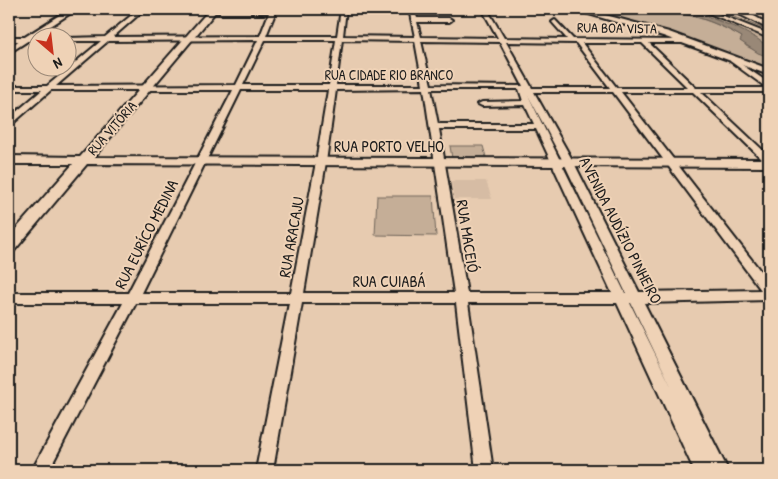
<svg xmlns="http://www.w3.org/2000/svg" width="778" height="479" font-family="'Patrick Hand',sans-serif">
<rect width="100%" height="100%" fill="#e7cbb0"/>
<filter id="ink" filterUnits="userSpaceOnUse"><feTurbulence type="fractalNoise" baseFrequency=".02" numOctaves="2"/><feDisplacementMap in="SourceGraphic" scale="10" xChannelSelector="R" yChannelSelector="G"/><feConvolveMatrix kernelMatrix="1 2 1 2 8 2 1 2 1" color-interpolation-filters="sRGB"/></filter>
<g filter="url(#ink)">
<!-- built -->
<path fill="#d6bca4" d="M451 181H486L492 199H454Z"/>
<!-- green -->
<g fill="#c5ae97" stroke="#70655a">
<path d="M583 9C643 9 687 5 742 37L746 46 769 57V69L735 59 661 30Z"/>
<path d="M727 14 769 31V47L718 20 703 15Z"/>
<path d="M450 146H483L486 157 452 158Z"/>
<path d="M377 196H433L436 236 375 235Z"/>
</g>
<!-- water -->
<path fill="#987" stroke="#675d53" d="M651 9H679L703 15 737 28 756 38 769 47V57L758 53 740 41 742 37C715 21 682 10 651 9Z"/>
<g fill="none" stroke-linecap="round" stroke-linejoin="round">
<!-- minor casing -->
<g stroke="#1c1c1c" stroke-width="4">
<g id="minor">
<path d="M139 9H145L113 37 260 36 269 13H213L210 11 213 9H275L276 11 266 36H337L341 9H346L343 36 415 37 409 9H414L417 18H449L452 20 449 22H417L421 37 498 38 482 9H487L504 38 567 39 552 22 555 20 573 39 685 40 687 41V43H649L696 88H767L730 61V59L732 58 769 83V92H701L769 156V164L766 163 693 92H621L769 282V300L644 303 728 470H694L617 303H468L493 470H476L456 303H302L273 470H256L289 303H136L49 470H32L123 303H9V293H128L233 90H51L12 124H9V118L42 90H9V86H47L101 41H68L67 38 105 37ZM258 40 236 85 56 86 108 41ZM265 40H336L329 85H243ZM342 40 415 41 423 85H336ZM421 41 500 42 523 86 431 85ZM506 42 576 43 610 88H532ZM582 43H642L688 88H617ZM424 89 454 293H304L326 162 336 90ZM431 89H519L523 101 482 102 478 104 482 106 525 105 534 124H438ZM241 90H328L316 162 291 293H141ZM534 92H613L761 290 639 292 574 163ZM528 95 564 163 626 293H625ZM439 129H536L612 293H467ZM630 303H631L672 388Z"/>
<path d="M699 9H706L769 34V38Z"/>
<path d="M729 9C743 8 758 18 769 25V29Z"/>
<path d="M9 37H38L39 38H38V41H9Z"/>
</g>
</g>
<!-- major casing -->
<g stroke="#1c1c1c" stroke-width="4">
<g id="major">
<path d="M69 9H77L9 53V47Z"/>
<path d="M210 9H218L94 157 769 159V167L87 164 14 251 9 253V237L73 164H9V156L80 157Z"/>
<path d="M572 9H583L669 32 769 69V75L663 36Z"/>
</g>
</g>
<!-- minor -->
<use href="#minor" fill="#efd2b6" fill-rule="evenodd"/>
<!-- major -->
<use href="#major" fill="#efd2b6" fill-rule="evenodd"/>
</g>
</g>
<g text-anchor="middle" stroke-width="4" stroke-linejoin="round" paint-order="stroke">
<!-- far-street labels -->
<g font-size="14" fill="#1c1c1c" stroke="#efd2b6">
<text transform="translate(617 28) rotate(1)" y="5">RUA BOA VISTA</text>
<text x="389" y="80">RUA CIDADE RIO BRANCO</text>
<text transform="translate(112 128) rotate(-49)" y="5">RUA VITÓRIA</text>
</g>
<!-- street labels -->
<g font-size="16" fill="#1c1c1c" stroke="#efd2b6">
<text x="389" y="152">RUA PORTO VELHO</text>
<text transform="translate(621 230) rotate(63)" y="6">AVENIDA AUDÍZIO PINHEIRO</text>
<text transform="translate(146 234) rotate(-63)" y="6">RUA EURÍCO MEDINA</text>
<text transform="translate(468 236) rotate(81)" y="6">RUA MACEIÓ</text>
<text transform="translate(291 237) rotate(-80)" y="6">RUA ARACAJU</text>
<text x="389" y="287">RUA CUIABÁ</text>
</g>
</g>
<!-- margin -->
<rect width="778" height="479" fill="none" stroke="#efd2b6" stroke-width="30"/>
<rect x="15" y="15" width="748" height="449" fill="none" stroke="#1c1c1c" stroke-width="2" filter="url(#ink)"/>
<!-- north arrow -->
<g transform="translate(52 52) rotate(152)"><circle r="24" fill="#efd2b6" stroke="#9b8978"/>
<path d="M0-4L9 19L0 12L-9 19Z" fill="#c8321e"/>
<text y="-8" font-size="14" font-weight="bold" text-anchor="middle" fill="#1c1c1c">N</text>
</g>
</svg>
